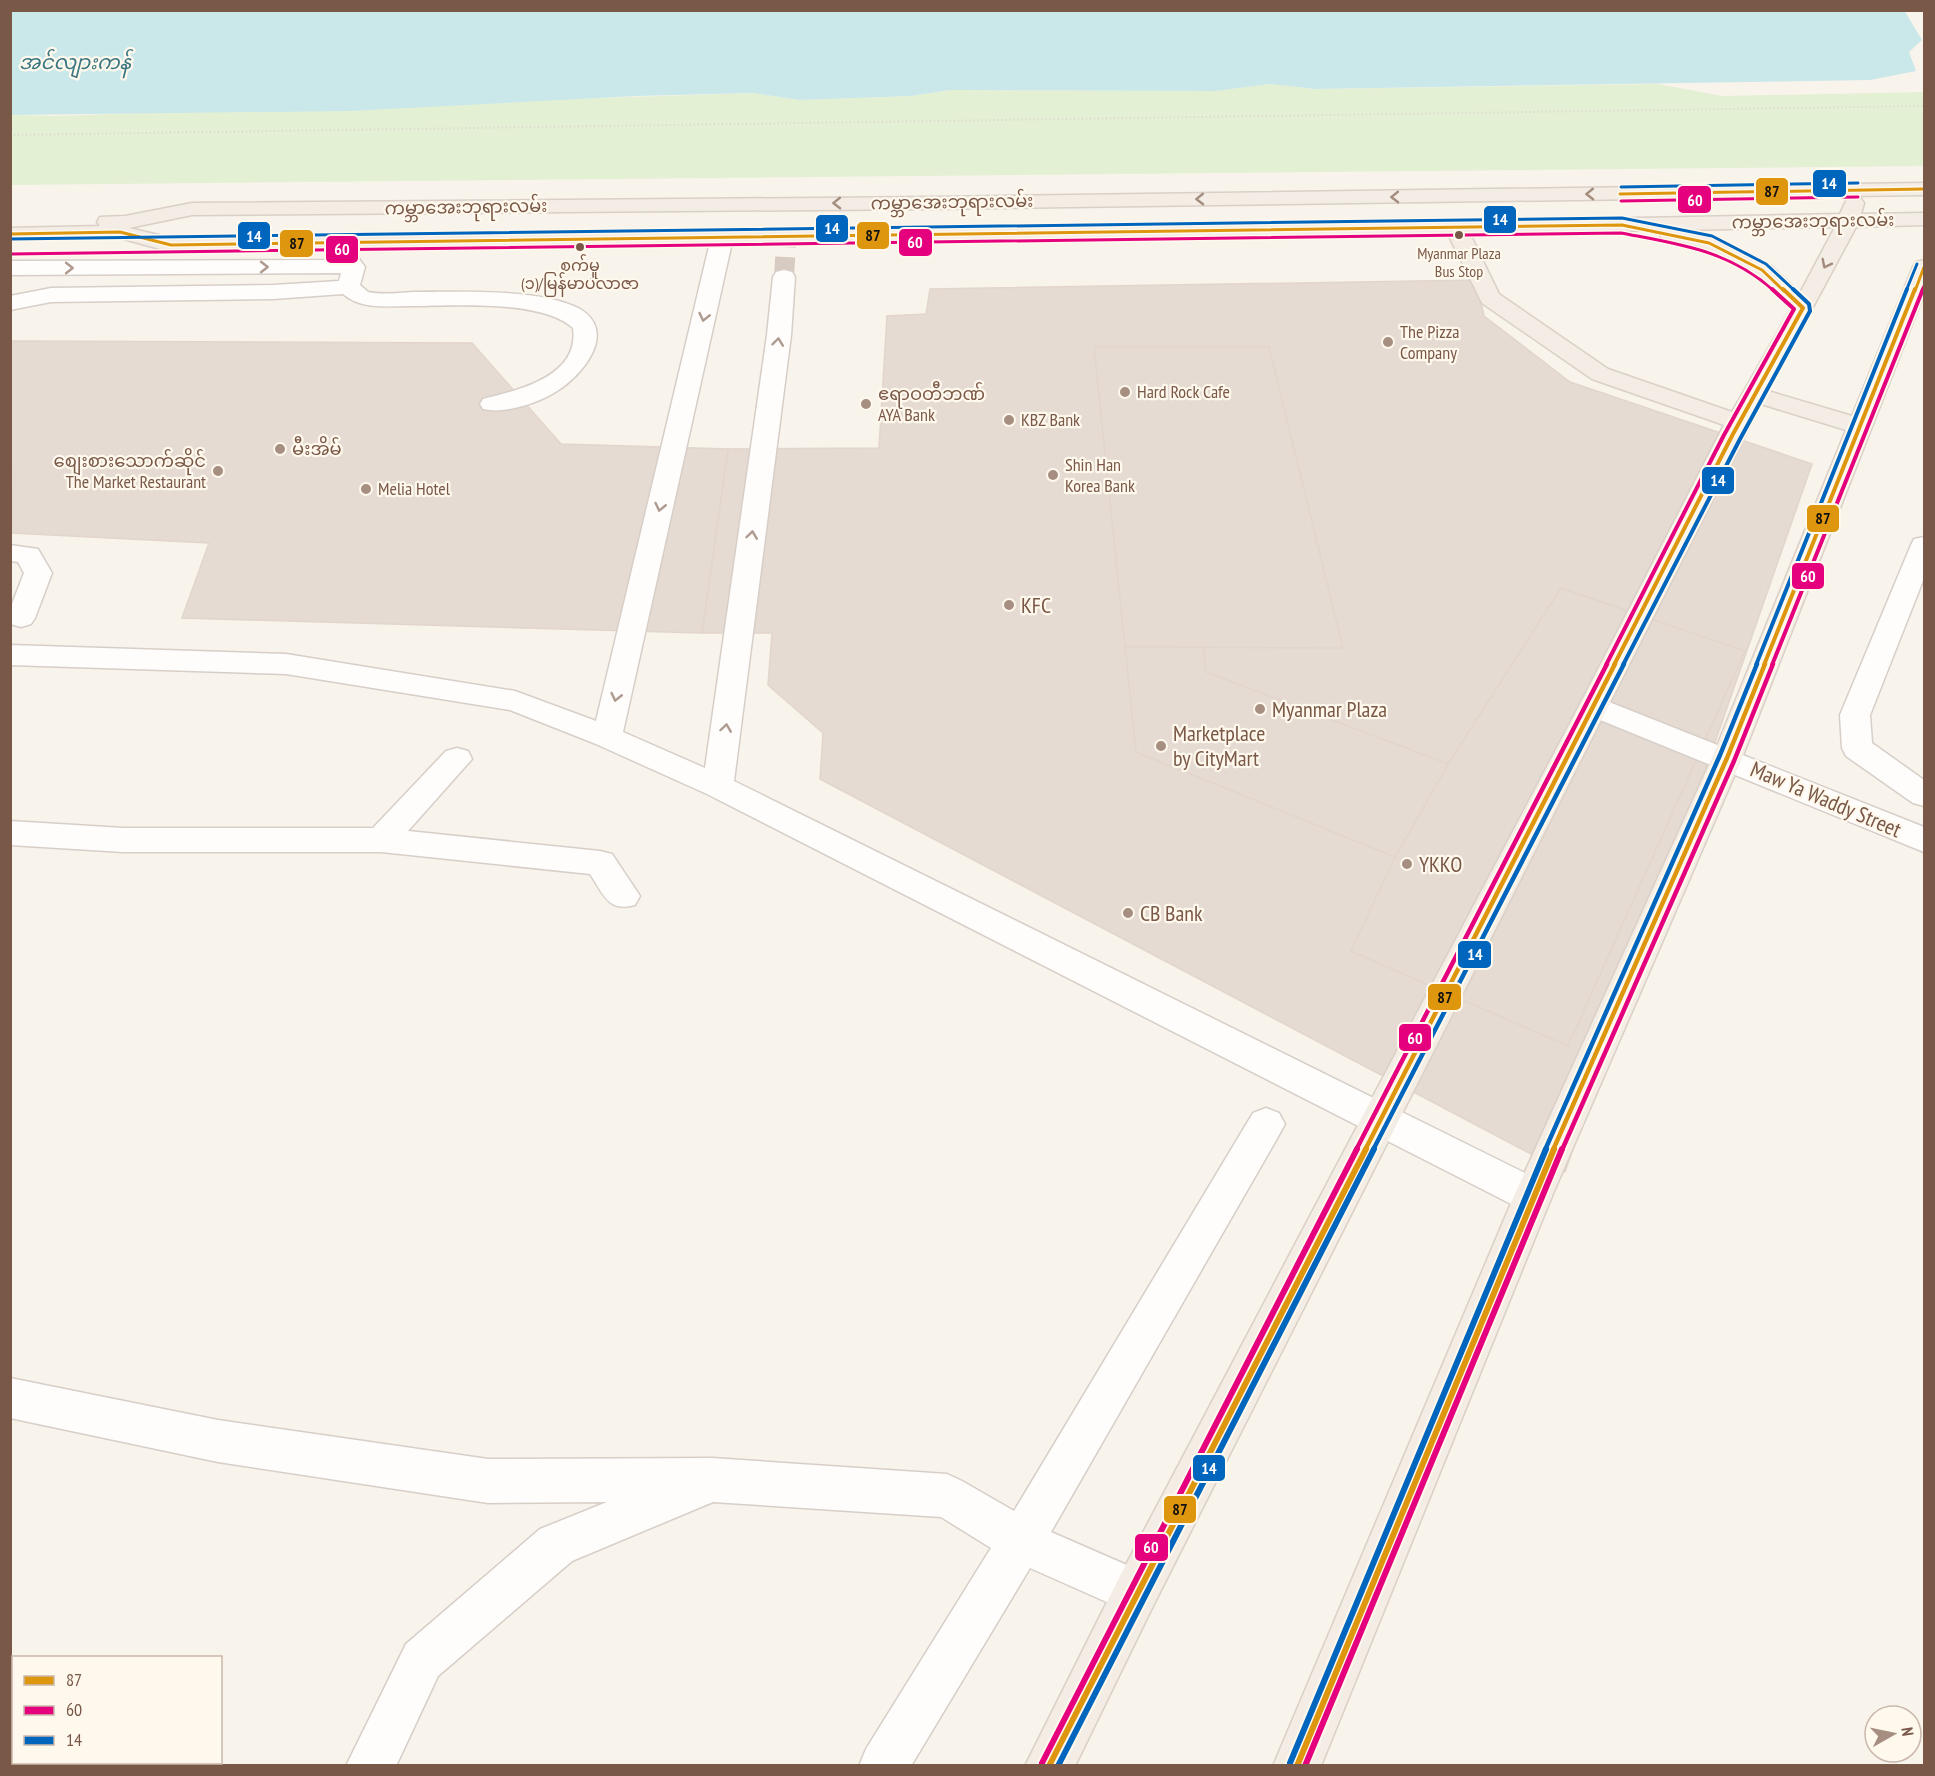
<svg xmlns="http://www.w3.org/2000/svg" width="1935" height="1776" font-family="'PT Sans Narrow','Noto Sans Myanmar',sans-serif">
<rect width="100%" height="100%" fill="#f8f3eb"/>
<!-- green -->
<path fill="#e4f0d4" d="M1270 84 1315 89 1658 84 1722 96 1924 92V166L11 185V115L53 116 753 93 799 100 911 96 950 90 1216 91Z"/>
<!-- water -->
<path fill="#cae8ea" d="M35 10H1904L1922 40 1909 52 1916 71 1870 80 1315 89 1270 84 1216 91 950 90 911 96 799 100 753 93 637 96 350 111 11 115V12Z"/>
<!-- building -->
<g fill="#e5dbd2" stroke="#e2d5cc" stroke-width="1.5">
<path d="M1476 280 1484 316 1570 382 1812 464 1565 1172 820 779 823 733 768 685 772 633H702L728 449 879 448 887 316 926 314 930 289Z"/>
<path d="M10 341 472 343 561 444 728 449 702 633 182 618 209 543 12 533Z"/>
<path d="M1094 347H1269L1343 648 1125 647Z"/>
<path d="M1561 588 1745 651 1568 1046 1351 951 1395 857 1448 764Z"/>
<path d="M1125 647H1203L1206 672 1448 764 1395 857 1136 752Z"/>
</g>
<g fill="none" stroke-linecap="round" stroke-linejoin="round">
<!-- minor-tunnel -->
<path stroke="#d8ccc2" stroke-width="20" stroke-dasharray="20 10" stroke-linecap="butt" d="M784 277 786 243"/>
<!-- minor casing -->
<g stroke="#d7cec8" stroke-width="3">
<g id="minor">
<path d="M722 232 730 233 733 238 623 732 705 768 767 335 773 277 776 272 784 270 792 272 795 277 791 335 734 781 1547 1184 1552 1196 1547 1208 1533 1213 1519 1208 707 794 596 744 510 710 286 674 10 665V645L286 654 515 691 596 721 711 238 714 233Z"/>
<path d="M336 237 344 238 365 267 360 285 368 292C382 295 398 293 413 292 457 292 542 288 580 309 618 332 583 375 557 391 539 403 505 414 483 409L480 404 483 399C519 390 580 376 573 328 541 299 452 306 410 306 386 306 362 310 343 294L273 299 51 302 10 310V296L51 288 273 285 339 281 341 273 10 275V261L338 260 325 243 328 238Z"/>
<path d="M1924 537V578L1870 715 1872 743 1924 780V806L1913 803 1846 756 1842 748 1840 715 1911 545 1914 539Z"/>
<path d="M10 545 38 549 52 573 35 618 31 624 21 627 10 624V609L24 573 18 562 10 561Z"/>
<path d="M1594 696 1924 827V852L1583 713 1579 706 1583 699Z"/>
<path d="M457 748 468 751 472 759 408 831 600 851 612 854 640 896 635 905C608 913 603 893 590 874L381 852H123L10 845V821L123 828H373L446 751Z"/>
<path d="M1266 1108 1279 1113 1285 1124 1279 1135 1051 1532 1152 1576 1159 1592 1152 1608 1136 1615 1030 1568 911 1766H859L866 1749 991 1548 941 1517 713 1502 572 1561 438 1676 396 1766H346L406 1644 540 1529 607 1502 488 1503 218 1462 10 1418V1378L218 1420 488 1459 712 1458 947 1474 962 1481 1014 1511 1253 1113Z"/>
</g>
</g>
<!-- major casing -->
<g stroke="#dad0c8" stroke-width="3">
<path id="major" d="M1924 183V195L932 209 192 215 129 228 171 238 1281 225 1840 214 1847 199 1854 197 1861 199 1864 203 1861 214 1924 213V225L1856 227 1768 391 1852 416 1913 267 1916 262 1924 260V294L1742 758 1552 1196 1321 1766H1273L1514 1196 1712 758 1846 430 1761 404 1152 1608 1075 1766H1025L1120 1576 1579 706 1724 425 1592 379 1482 303 1448 234 171 252 120 238 10 240V228L100 226 97 222 100 217 125 216 192 203 932 197ZM1835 227 1800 293 1770 265 1717 238 1678 230ZM1663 230 1660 235 1663 240 1702 248 1754 275 1791 309 1732 412 1608 369 1499 294 1470 234Z"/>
</g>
<!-- path -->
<path stroke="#dbd2cd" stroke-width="2" stroke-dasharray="1 3" stroke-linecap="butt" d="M10 135 1924 106"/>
<!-- minor -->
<use href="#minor" fill="#fefdfc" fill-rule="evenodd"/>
<!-- major -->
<use href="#major" fill="#f3ede5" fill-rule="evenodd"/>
<!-- bus-1-far3 casing -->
<g stroke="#fff8ed" stroke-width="6">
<g id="bus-1-far3">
<path d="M1620 194 1924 189"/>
<path d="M10 234 120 232 171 245 1622 225 1709 243 1762 270 1784 291"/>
<path d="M1915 291 1924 267"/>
</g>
</g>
<!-- bus-1-far2 casing -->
<g stroke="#fff8ed" stroke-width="8">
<g id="bus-1-far2">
<path d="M1614 665 1733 434 1803 308 1783 289"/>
<path d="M1764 665 1915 289"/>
</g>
</g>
<!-- bus-1-far1 casing -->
<g stroke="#fff8ed" stroke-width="9">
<g id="bus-1-far1">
<path d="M1365 1150 1615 664"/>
<path d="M1553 1150 1727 758 1765 664"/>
</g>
</g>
<!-- bus-1 casing -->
<g stroke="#fff8ed" stroke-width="10">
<g id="bus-1">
<path d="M1049 1766 1366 1149"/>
<path d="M1297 1766 1554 1149"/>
</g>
</g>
<!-- bus-2-far3 casing -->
<g stroke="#fff8ed" stroke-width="6">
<g id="bus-2-far3">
<path d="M1621 201 1858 197"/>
<path d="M10 254 1621 233C1678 244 1729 250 1774 291"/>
<path d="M1922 291 1924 286"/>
</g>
</g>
<!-- bus-2-far2 casing -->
<g stroke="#fff8ed" stroke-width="8">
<g id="bus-2-far2">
<path d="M1606 665 1724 435 1794 309 1772 289"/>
<path d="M1772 665 1923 289"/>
</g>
</g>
<!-- bus-2-far1 casing -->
<g stroke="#fff8ed" stroke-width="9">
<g id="bus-2-far1">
<path d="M1356 1150 1607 664"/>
<path d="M1562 1150 1734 761 1773 664"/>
</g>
</g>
<!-- bus-2 casing -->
<g stroke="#fff8ed" stroke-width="10">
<g id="bus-2">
<path d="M1042 1763 1357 1149"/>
<path d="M1305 1766 1562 1149"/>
</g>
</g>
<!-- bus-3-far3 casing -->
<g stroke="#fff8ed" stroke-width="6">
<g id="bus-3-far3">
<path d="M1621 187 1858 183"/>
<path d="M10 239 1622 218 1712 236 1766 264 1795 291"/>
<path d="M1906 291 1917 264"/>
</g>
</g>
<!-- bus-3-far2 casing -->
<g stroke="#fff8ed" stroke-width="8">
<g id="bus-3-far2">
<path d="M1623 665 1740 439 1810 311 1809 304 1793 289"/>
<path d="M1756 665 1907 289"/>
</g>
</g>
<!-- bus-3-far1 casing -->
<g stroke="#fff8ed" stroke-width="9">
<g id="bus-3-far1">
<path d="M1373 1150 1624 664"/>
<path d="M1545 1150 1720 755 1757 664"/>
</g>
</g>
<!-- bus-3 casing -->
<g stroke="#fff8ed" stroke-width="10">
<g id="bus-3">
<path d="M1290 1763 1546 1149"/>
<path d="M1058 1766 1374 1149"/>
</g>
</g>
<!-- bus-1-far3 -->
<use href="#bus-1-far3" stroke="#de960e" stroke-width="3"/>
<!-- bus-1-far2 -->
<use href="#bus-1-far2" stroke="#de960e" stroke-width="4"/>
<!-- bus-1-far1 -->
<use href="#bus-1-far1" stroke="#de960e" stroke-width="4.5"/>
<!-- bus-1 -->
<use href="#bus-1" stroke="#de960e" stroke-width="6"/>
<!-- bus-2-far3 -->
<use href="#bus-2-far3" stroke="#e5007d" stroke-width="3"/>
<!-- bus-2-far2 -->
<use href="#bus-2-far2" stroke="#e5007d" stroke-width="4"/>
<!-- bus-2-far1 -->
<use href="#bus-2-far1" stroke="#e5007d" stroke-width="4.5"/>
<!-- bus-2 -->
<use href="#bus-2" stroke="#e5007d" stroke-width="6"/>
<!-- bus-3-far3 -->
<use href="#bus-3-far3" stroke="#0065bd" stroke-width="3"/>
<!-- bus-3-far2 -->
<use href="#bus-3-far2" stroke="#0065bd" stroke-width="4"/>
<!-- bus-3-far1 -->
<use href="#bus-3-far1" stroke="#0065bd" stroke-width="4.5"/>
<!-- bus-3 -->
<use href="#bus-3" stroke="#0065bd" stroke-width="6"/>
</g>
<!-- one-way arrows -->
<defs><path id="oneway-chevron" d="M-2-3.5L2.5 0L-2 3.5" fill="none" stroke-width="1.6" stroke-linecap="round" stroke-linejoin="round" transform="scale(1.5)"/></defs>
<g stroke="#a48c7e">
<use href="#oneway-chevron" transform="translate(1590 194) rotate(179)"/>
<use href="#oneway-chevron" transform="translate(1395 197) rotate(179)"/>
<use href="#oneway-chevron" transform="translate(1200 199) rotate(179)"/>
<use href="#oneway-chevron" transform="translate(837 203) rotate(179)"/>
<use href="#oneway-chevron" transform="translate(1826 264) rotate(117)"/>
</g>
<g stroke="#af9a8f">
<use href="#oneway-chevron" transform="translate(264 267)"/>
<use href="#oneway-chevron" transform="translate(69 268)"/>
<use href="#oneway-chevron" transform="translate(704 317) rotate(103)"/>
<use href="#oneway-chevron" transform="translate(778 342) rotate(-83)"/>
<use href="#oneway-chevron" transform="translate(660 507) rotate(103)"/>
<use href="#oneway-chevron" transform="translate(752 535) rotate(-82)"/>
<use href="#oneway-chevron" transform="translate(616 697) rotate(103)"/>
<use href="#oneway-chevron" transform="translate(726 728) rotate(-82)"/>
</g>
<!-- markers -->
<g fill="#7a5847" stroke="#fff8ed" stroke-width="2">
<circle cx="1459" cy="235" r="5"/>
<circle cx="580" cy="247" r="5"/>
</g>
<g fill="#a68e80" stroke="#fff8ed" stroke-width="2">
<circle cx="1388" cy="342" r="6"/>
<circle cx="1125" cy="392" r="6"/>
<circle cx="866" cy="404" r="6"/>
<circle cx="1009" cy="420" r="6"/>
<circle cx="280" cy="449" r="6"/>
<circle cx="218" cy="471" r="6"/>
<circle cx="1053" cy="475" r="6"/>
<circle cx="366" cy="489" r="6"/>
<circle cx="1009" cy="605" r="6"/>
<circle cx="1260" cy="709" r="6"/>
<circle cx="1161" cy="746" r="6"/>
<circle cx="1407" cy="864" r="6"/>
<circle cx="1128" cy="913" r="6"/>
</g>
<g text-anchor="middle" stroke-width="4.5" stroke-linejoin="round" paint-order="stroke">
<!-- far-bus labels -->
<g font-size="16" fill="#7a5847" stroke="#fff8ed">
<text x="1459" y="259">Myanmar Plaza<tspan x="1459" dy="18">Bus Stop</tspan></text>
<text x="580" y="271">စက်မှု<tspan x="580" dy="18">(၁)/မြန်မာပလာဇာ</tspan></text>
</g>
<!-- far-street labels -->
<g font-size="18" fill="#7a5847" stroke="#fff8ed">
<text transform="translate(952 202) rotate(-1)" y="6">ကမ္ဘာအေးဘုရားလမ်း</text>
<text transform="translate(466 207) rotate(-1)" y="6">ကမ္ဘာအေးဘုရားလမ်း</text>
<text transform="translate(1813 221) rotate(-1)" y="6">ကမ္ဘာအေးဘုရားလမ်း</text>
</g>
<!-- far-poi labels -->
<g font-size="18" fill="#7a5847" stroke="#fff8ed" text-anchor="start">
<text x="1400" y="338">The Pizza<tspan x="1400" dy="21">Company</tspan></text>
<text x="1137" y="398">Hard Rock Cafe</text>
<text x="878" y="400">ဧရာဝတီဘဏ်<tspan x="878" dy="21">AYA Bank</tspan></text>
<text x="1021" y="426">KBZ Bank</text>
<text x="292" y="455">မီးအိမ်</text>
<text x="206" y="467" text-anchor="end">စျေးစားသောက်ဆိုင်<tspan x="206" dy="21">The Market Restaurant</tspan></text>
<text x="1065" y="471">Shin Han<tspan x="1065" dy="21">Korea Bank</tspan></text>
<text x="378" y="495">Melia Hotel</text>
</g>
<!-- far-water labels -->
<g font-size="20" font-style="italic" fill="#3a7680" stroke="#fff8ed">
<text x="75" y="69">အင်လျားကန်</text>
</g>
<!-- poi labels -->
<g font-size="22" fill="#7a5847" stroke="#fff8ed" text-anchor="start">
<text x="1021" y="613">KFC</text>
<text x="1272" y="717">Myanmar Plaza</text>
<text x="1173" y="741">Marketplace<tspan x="1173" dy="25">by CityMart</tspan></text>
<text x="1419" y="872">YKKO</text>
<text x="1140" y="921">CB Bank</text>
</g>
<!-- street labels -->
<g font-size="22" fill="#7a5847" stroke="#fff8ed">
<text transform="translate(1826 799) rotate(23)" y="8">Maw Ya Waddy Street</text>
</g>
</g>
<g stroke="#fff8ed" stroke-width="2">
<rect x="1812" y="169" width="35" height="29" rx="6" fill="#0065bd"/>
<rect x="1755" y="177" width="34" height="29" rx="6" fill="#de960e"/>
<rect x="1677" y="185" width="35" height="29" rx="6" fill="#e5007d"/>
<rect x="1483" y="205" width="34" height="29" rx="6" fill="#0065bd"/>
<rect x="815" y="214" width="34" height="29" rx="6" fill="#0065bd"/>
<rect x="856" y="221" width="34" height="29" rx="6" fill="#de960e"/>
<rect x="237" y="221" width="34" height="29" rx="6" fill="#0065bd"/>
<rect x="898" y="228" width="35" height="29" rx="6" fill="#e5007d"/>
<rect x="279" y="229" width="35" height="29" rx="6" fill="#de960e"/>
<rect x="325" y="235" width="34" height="29" rx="6" fill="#e5007d"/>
<rect x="1701" y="466" width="34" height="29" rx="6" fill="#0065bd"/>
<rect x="1806" y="504" width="34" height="29" rx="6" fill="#de960e"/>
<rect x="1791" y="562" width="34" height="28" rx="6" fill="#e5007d"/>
<rect x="1457" y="940" width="35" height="29" rx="6" fill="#0065bd"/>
<rect x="1427" y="983" width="35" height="28" rx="6" fill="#de960e"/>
<rect x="1398" y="1023" width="34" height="29" rx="6" fill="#e5007d"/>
<rect x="1192" y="1454" width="34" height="28" rx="6" fill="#0065bd"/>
<rect x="1163" y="1495" width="34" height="29" rx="6" fill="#de960e"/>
<rect x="1134" y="1533" width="35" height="29" rx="6" fill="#e5007d"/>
</g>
<g font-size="16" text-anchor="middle" font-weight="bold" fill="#fff">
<text x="1829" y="189">14</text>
<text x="1695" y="206">60</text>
<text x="1500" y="225">14</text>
<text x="832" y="234">14</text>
<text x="254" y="242">14</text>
<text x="915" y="248">60</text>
<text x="342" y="255">60</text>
<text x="1718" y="486">14</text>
<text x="1808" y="582">60</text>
<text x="1475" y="960">14</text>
<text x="1415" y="1044">60</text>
<text x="1209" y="1474">14</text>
<text x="1151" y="1553">60</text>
</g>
<g font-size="16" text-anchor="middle" font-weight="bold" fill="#111">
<text x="1772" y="197">87</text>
<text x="873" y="241">87</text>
<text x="297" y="249">87</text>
<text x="1823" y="524">87</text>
<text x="1445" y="1003">87</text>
<text x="1180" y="1515">87</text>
</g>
<!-- border -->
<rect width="1935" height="1776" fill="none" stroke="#7a5847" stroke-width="24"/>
<!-- legend -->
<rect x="12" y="1656" width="210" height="108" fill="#fff8ed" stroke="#cab8ab" stroke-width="1.5"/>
<rect x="24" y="1676" width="30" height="9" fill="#de960e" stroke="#cab8ab" stroke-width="1.5"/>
<text x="66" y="1686" font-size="18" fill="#7a5847">87</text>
<rect x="24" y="1706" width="30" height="9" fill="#e5007d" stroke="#cab8ab" stroke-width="1.5"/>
<text x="66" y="1716" font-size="18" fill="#7a5847">60</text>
<rect x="24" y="1736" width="30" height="9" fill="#0065bd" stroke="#cab8ab" stroke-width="1.5"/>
<text x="66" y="1746" font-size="18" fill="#7a5847">14</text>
<!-- north arrow -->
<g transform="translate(1893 1734) rotate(81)"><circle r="28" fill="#fff8ed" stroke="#cab8ab" stroke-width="1.5"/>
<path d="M0-4.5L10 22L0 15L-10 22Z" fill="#a68e80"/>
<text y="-9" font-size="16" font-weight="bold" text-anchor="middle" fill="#7a5847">N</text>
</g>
</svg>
